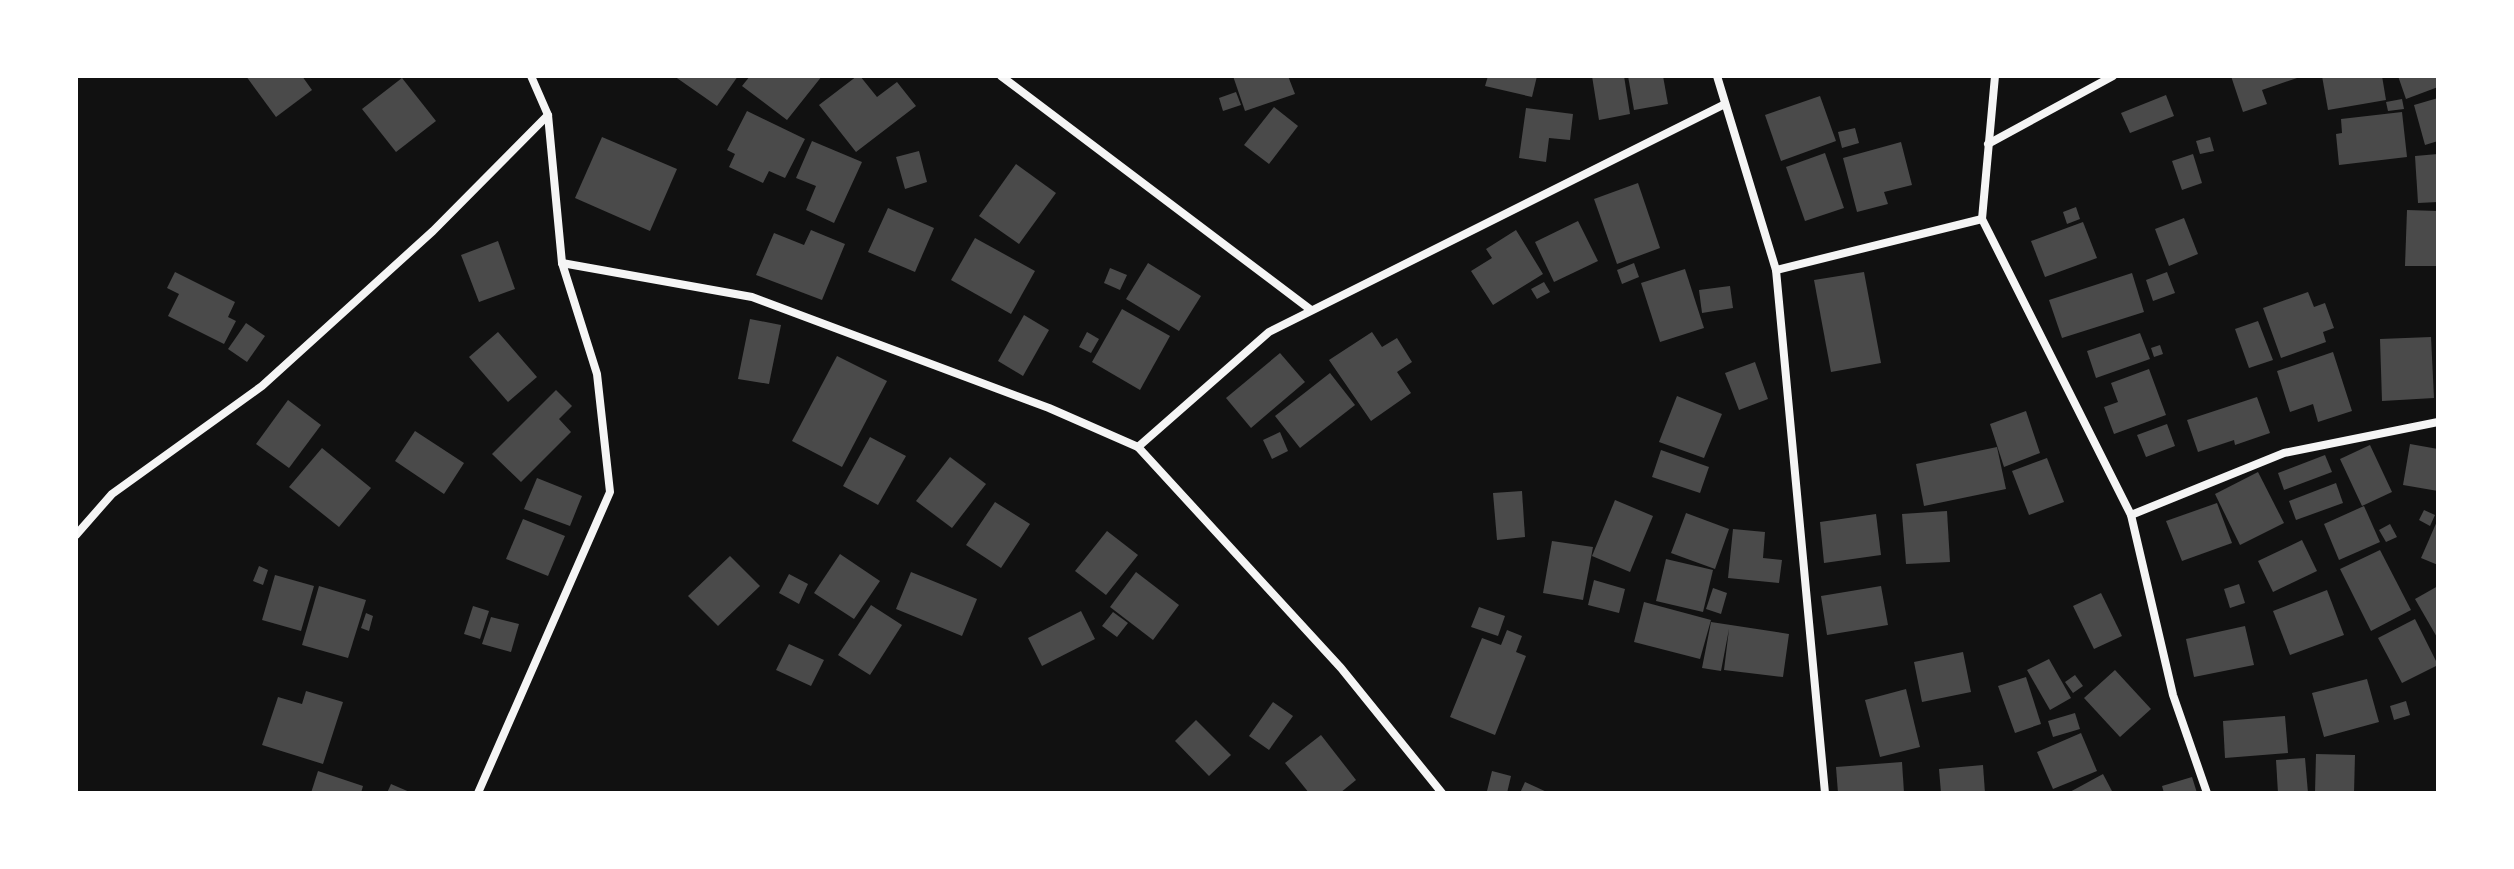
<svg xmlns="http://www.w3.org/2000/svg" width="2514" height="869" font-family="'Work Sans',sans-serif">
<rect width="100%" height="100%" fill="#111"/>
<!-- building -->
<g fill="#4a4a4a">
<path d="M246 76H302L312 90 276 117Z"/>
<path d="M674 76H738L717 106Z"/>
<path d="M750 76 762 78 764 76H822L787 120 742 86Z"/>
<path d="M857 76H860L877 97 897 82 916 106 856 152 819 105Z"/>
<path d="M1233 76H1288L1295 94 1245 111Z"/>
<path d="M1488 76H1537L1532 97 1485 86Z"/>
<path d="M1592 76H1624L1630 114 1599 120Z"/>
<path d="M1628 76H1663L1668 104 1634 110Z"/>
<path d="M2231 76H2300V77L2262 90 2267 104 2243 112Z"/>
<path d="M2322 76H2382L2386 100 2328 110Z"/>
<path d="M2398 76H2438V87L2406 99Z"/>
<path d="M402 78 436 121 396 152 362 109Z"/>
<path d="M1236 92 1241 105 1223 111 1219 98Z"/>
<path d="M2166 95 2174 116 2130 133 2121 113Z"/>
<path d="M1820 96 1836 141 1781 161 1765 115Z"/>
<path d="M2438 98V141L2425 145 2414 105Z"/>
<path d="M2402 99 2404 109 2388 111 2386 102Z"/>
<path d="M1274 107 1298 126 1269 164 1244 145Z"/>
<path d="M1526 108 1573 114 1570 140 1549 138 1546 162 1519 158Z"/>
<path d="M747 111 805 139 785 178 769 171 763 183 729 167 735 154 727 150Z"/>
<path d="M2402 112 2407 157 2339 165 2336 134 2342 133 2341 119Z"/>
<path d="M1855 128 1859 143 1842 148 1838 132Z"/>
<path d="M602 137 677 169 650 231 575 198Z"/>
<path d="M2210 137 2214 151 2200 154 2196 141Z"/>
<path d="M812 141 862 162 834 223 806 210 816 186 796 178Z"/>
<path d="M1901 142 1912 185 1884 192 1888 204 1857 212 1843 158Z"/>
<path d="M919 151 927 182 905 189 896 157Z"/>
<path d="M1825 153 1844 208 1805 221 1786 167Z"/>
<path d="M2193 154 2202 183 2182 190 2172 161Z"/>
<path d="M2438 154V202L2418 203 2415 156Z"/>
<path d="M1016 164 1056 193 1019 244 979 216Z"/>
<path d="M1638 183 1660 248 1617 264 1594 199Z"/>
<path d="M2076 207 2080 219 2067 224 2063 212Z"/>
<path d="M888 208 934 228 915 272 868 252Z"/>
<path d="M2407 210 2438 211V266H2405Z"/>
<path d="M2184 218 2198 254 2169 266 2155 229Z"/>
<path d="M1578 221 1598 261 1554 282 1535 242Z"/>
<path d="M2083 222 2097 258 2045 277 2031 241Z"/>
<path d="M811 230 845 244 822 300 756 275 774 233 804 245Z"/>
<path d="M1516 230 1543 274 1493 305 1471 271 1492 258 1486 249Z"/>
<path d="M975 238 1035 271 1011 314 951 280Z"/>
<path d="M498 241 515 289 479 302 461 255Z"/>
<path d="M1148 263 1201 296 1179 331 1126 299Z"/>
<path d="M1634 263 1639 277 1622 284 1617 270Z"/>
<path d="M1110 268 1127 275 1120 290 1104 283Z"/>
<path d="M1685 269 1704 328 1660 342 1641 283Z"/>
<path d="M175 272 235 302 228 317 236 321 224 344 168 316 179 294 167 288Z"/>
<path d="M1864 272 1881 363 1831 372 1814 280Z"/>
<path d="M2167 272 2175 293 2153 301 2146 280Z"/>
<path d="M2132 273 2144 312 2062 338 2049 300Z"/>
<path d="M1544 282 1550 292 1537 299 1531 289Z"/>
<path d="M1730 286 1733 308 1702 313 1699 290Z"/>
<path d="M2308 292 2314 307 2325 303 2334 328 2323 332 2326 342 2281 358 2263 308Z"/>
<path d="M1122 309 1170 336 1140 390 1092 362Z"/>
<path d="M1024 315 1049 330 1023 376 998 361Z"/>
<path d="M750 319 781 325 769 384 738 379Z"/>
<path d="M2258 321 2273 360 2249 368 2235 329Z"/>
<path d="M246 323 265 336 247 362 228 349Z"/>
<path d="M498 332 537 377 508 402 469 357Z"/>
<path d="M1087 332 1099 339 1091 353 1079 347Z"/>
<path d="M1372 332 1382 347 1397 338 1412 362 1397 372 1411 393 1371 421 1329 360Z"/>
<path d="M2140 333 2150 359 2096 378 2087 351Z"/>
<path d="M2431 337 2434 398 2382 401 2380 339Z"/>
<path d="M2160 345 2163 354 2154 357 2151 348Z"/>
<path d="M2333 352 2352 411 2318 422 2313 404 2290 412 2277 371Z"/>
<path d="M1280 353 1305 382 1251 428 1226 398Z"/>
<path d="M837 356 887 381 842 467 792 441Z"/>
<path d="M1755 362 1768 399 1739 410 1725 373Z"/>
<path d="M2149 369 2166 415 2114 434 2104 407 2118 402 2111 383Z"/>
<path d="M1330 373 1355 405 1300 448 1275 416Z"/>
<path d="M556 390 572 406 559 419 571 432 521 482 492 454Z"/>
<path d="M1677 396 1722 414 1704 458 1659 442Z"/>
<path d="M2257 397 2270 433 2235 445 2234 440 2198 452 2187 420Z"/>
<path d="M288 400 321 425 289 468 256 444Z"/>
<path d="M2026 411 2040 453 2004 467 1990 424Z"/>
<path d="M2167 424 2175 446 2146 457 2137 435Z"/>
<path d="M415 431 464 463 444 494 395 461Z"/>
<path d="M1280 432 1288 451 1272 459 1263 440Z"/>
<path d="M870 437 906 456 878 505 843 486Z"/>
<path d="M2410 444 2438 449V491L2403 485Z"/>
<path d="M2370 445 2392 492 2362 506 2340 459Z"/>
<path d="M1997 447 2006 489 1924 506 1916 464Z"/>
<path d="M322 448 371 488 339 527 289 487Z"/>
<path d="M1661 450 1709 467 1700 493 1652 477Z"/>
<path d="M2325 455 2332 472 2284 490 2278 473Z"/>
<path d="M950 457 986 484 952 528 916 501Z"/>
<path d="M2047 458 2064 502 2029 515 2012 471Z"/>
<path d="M2258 472 2284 523 2240 545 2215 494Z"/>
<path d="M537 478 582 496 570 526 524 509Z"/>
<path d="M2336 483 2343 503 2296 520 2289 501Z"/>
<path d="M1522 491 1525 537 1497 540 1493 493Z"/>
<path d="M1615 500 1653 516 1630 572 1592 556Z"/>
<path d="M995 502 1030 524 1001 568 966 545Z"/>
<path d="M2217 503 2232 543 2182 561 2166 521Z"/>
<path d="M2364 506 2380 542 2339 560 2324 524Z"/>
<path d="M2424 510 2435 515 2430 526 2419 520Z"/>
<path d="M1947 511 1950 562 1906 564 1902 514Z"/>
<path d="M1686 513 1729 529 1715 569 1671 553Z"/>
<path d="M1876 514 1881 555 1824 563 1820 522Z"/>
<path d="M523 519 565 536 548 576 506 559Z"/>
<path d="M2438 519V565L2421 558Z"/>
<path d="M2390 524 2397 537 2386 542 2379 530Z"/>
<path d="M1733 529 1765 532 1763 558 1782 560 1779 583 1728 578Z"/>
<path d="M1107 531 1138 555 1106 595 1075 571Z"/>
<path d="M2302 540 2317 571 2273 592 2258 561Z"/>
<path d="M1552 541 1593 547 1583 600 1543 593Z"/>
<path d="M2380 550 2411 610 2371 631 2340 569Z"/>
<path d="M840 554 880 581 854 619 814 593Z"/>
<path d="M730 556 760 586 718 626 688 596Z"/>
<path d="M1666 559 1713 570 1703 612 1656 601Z"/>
<path d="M259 566 268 570 263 585 253 581Z"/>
<path d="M911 572 977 599 962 636 896 609Z"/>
<path d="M1136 572 1179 605 1153 640 1110 607Z"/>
<path d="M789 574 808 584 799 604 779 593Z"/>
<path d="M275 575 314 586 301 631 262 620Z"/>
<path d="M1594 580 1625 589 1619 613 1588 605Z"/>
<path d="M2239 584 2245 603 2230 608 2224 589Z"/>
<path d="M319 586 366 600 348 658 302 645Z"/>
<path d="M1881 586 1888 625 1827 635 1821 596Z"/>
<path d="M2438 586V639L2415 599Z"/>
<path d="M1713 588 1727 593 1721 614 1706 609Z"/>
<path d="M2327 590 2344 635 2290 655 2273 611Z"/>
<path d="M2101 593 2122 636 2094 649 2073 606Z"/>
<path d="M1644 602 1711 620 1700 659 1634 642Z"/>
<path d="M871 605 902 625 870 675 838 655Z"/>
<path d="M473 606 489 611 480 639 464 634Z"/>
<path d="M1479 607 1505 616 1498 636 1471 627Z"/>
<path d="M1081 611 1095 639 1042 666 1028 638Z"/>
<path d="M1113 612 1128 623 1117 637 1102 626Z"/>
<path d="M366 613 373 616 369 631 361 628Z"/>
<path d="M491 617 519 624 511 652 482 644Z"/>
<path d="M2415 619 2438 665 2402 683 2378 638Z"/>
<path d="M1711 622 1789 634 1783 677 1724 670 1729 629 1721 671 1702 668Z"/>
<path d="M2245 626 2254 665 2194 677 2186 639Z"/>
<path d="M1507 630 1522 636 1516 652 1526 656 1495 735 1450 717 1482 638 1501 645Z"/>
<path d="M789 644 824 660 811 686 776 670Z"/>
<path d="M1963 652 1971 692 1922 702 1914 662Z"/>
<path d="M2049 659 2071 698 2050 710 2027 670Z"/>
<path d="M2115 670 2151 709 2120 737 2084 698Z"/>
<path d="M2075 675 2083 686 2073 693 2065 682Z"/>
<path d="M2026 677 2041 724 2015 733 1998 686Z"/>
<path d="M2367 679 2379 722 2324 737 2312 693Z"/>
<path d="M1906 689 1920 747 1880 757 1865 700Z"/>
<path d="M306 691 343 702 323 764 262 745 278 697 302 704Z"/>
<path d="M2406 701 2410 715 2394 720 2390 706Z"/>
<path d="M1273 702 1293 716 1269 750 1249 736Z"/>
<path d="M2075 713 2080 729 2053 737 2048 721Z"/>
<path d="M2285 716 2288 753 2225 758 2223 721Z"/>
<path d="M1196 720 1231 755 1209 776 1175 741Z"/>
<path d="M2081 733 2097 771 2053 789 2037 752Z"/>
<path d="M1321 735 1356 780 1340 793H1309L1285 763Z"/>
<path d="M2316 754 2355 755 2354 793H2315Z"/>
<path d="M2305 758 2308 793H2278L2276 760Z"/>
<path d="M1902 762 1904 793H1838L1836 767Z"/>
<path d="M1983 765 1985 793H1941L1939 769Z"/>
<path d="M318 771 363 786 361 793H311Z"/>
<path d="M1492 771 1511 776 1507 793 1487 791Z"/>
<path d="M2103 774 2113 793H2068Z"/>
<path d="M2192 777 2197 793H2164L2162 786Z"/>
<path d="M1525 782 1549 793H1520Z"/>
<path d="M391 784 412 793H387Z"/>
</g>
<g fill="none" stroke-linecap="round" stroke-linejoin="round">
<!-- minor -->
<g stroke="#f5f5f5" stroke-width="8">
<path d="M1001 76 1311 310"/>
<path d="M1717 76 1776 270 1825 793"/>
<path d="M1995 76 1982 219 2131 515 2173 695 2207 793"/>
<path d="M1988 144 2113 76"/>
<path d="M562 263 752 297 1049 408 1138 447 1341 668 1442 793"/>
<path d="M1776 270 1982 219"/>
<path d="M1138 447 1269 332 1725 104"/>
<path d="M2131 515 2284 453 2438 422"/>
<path d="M76 535 112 494 262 386 433 231 548 115"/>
<path d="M478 793 610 492 597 374 562 263 548 115 531 76"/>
</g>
</g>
<!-- border -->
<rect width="2514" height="869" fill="none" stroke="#ffffff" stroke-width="156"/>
</svg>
